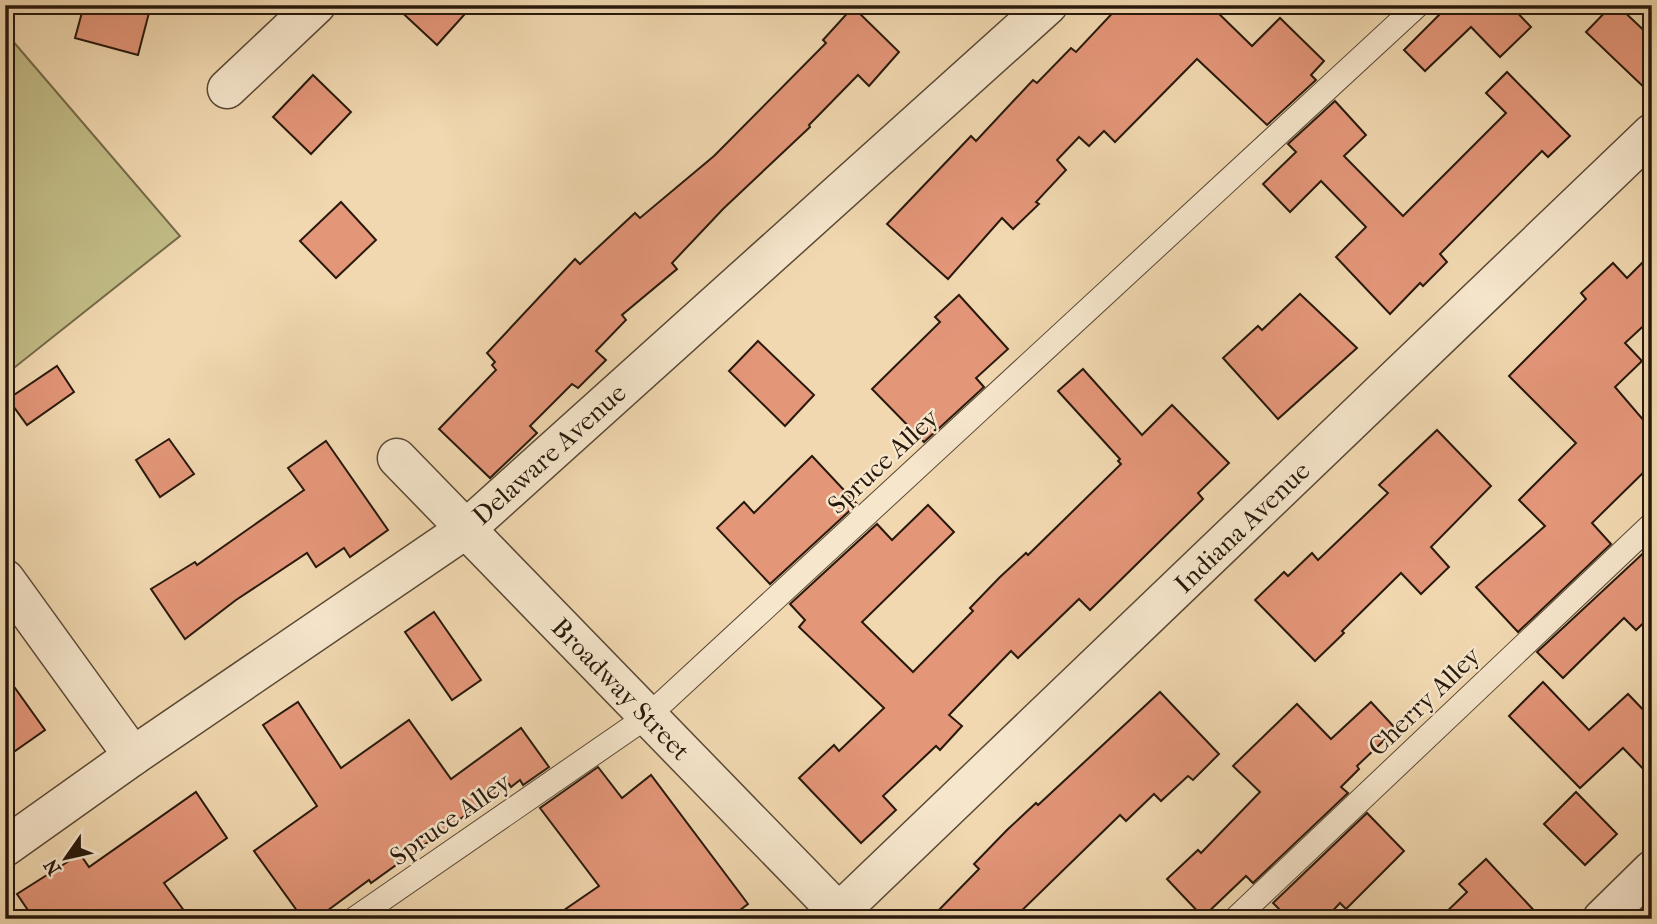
<svg xmlns="http://www.w3.org/2000/svg" width="1657" height="924" font-family="'IM FELL French Canon',serif">
<rect width="100%" height="100%" fill="#f1d8b0"/>
<filter id="stains"><feTurbulence type="fractalNoise" baseFrequency=".00286" numOctaves="4"/><feColorMatrix values="0 0 0 0 .2 0 0 0 0 .09 0 0 0 0 .02 0 0 0 .5 -.17"/></filter>
<radialGradient id="worn" r=".72"><stop offset=".6" stop-color="#630" stop-opacity="0"/><stop offset="1" stop-color="#630" stop-opacity=".3"/></radialGradient>
<!-- green -->
<path fill="#c2bc86" stroke="#756a49" stroke-width="2" d="M5 32 180 236 5 375Z"/>
<!-- building -->
<g fill="#e49679" stroke="#28190c" stroke-width="2">
<path d="M84 5H151L138 55 75 38Z"/>
<path d="M394 5H473L437 45Z"/>
<path d="M1120 5H1210L1252 46 1280 18 1324 61 1311 75 1316 80 1267 125 1197 59 1115 142 1104 131 1089 146 1079 137 1057 160 1066 170 1036 202 1039 204 1013 229 1002 218 948 279 887 224 971 136 976 141 1033 80 1037 83 1071 48 1076 52Z"/>
<path d="M1449 5H1510L1531 27 1500 57 1471 27 1425 71 1404 50Z"/>
<path d="M1612 5H1617L1652 38V95L1586 32Z"/>
<path d="M853 7 899 52 869 86 858 75 809 125 810 127 723 209 672 263 677 269 622 315 626 320 596 351 606 360 578 388 572 384 530 426 537 433 490 478 439 429 496 370 492 365 495 362 487 353 575 259 580 264 635 213 640 218 714 156 826 43 823 40Z"/>
<path d="M1507 72 1570 136 1548 157 1542 151 1440 254 1447 262 1423 286 1420 283 1390 314 1336 257 1366 227 1321 181 1290 212 1263 184 1296 152 1288 144 1335 101 1366 135 1344 156 1403 216 1506 113 1486 93Z"/>
<path d="M313 75 351 112 311 154 273 117Z"/>
<path d="M341 202 376 240 336 278 300 241Z"/>
<path d="M1652 253V318L1625 343 1642 361 1615 387 1652 430V464L1592 523 1611 544 1518 632 1476 587 1545 526 1519 500 1576 443 1509 376 1586 299 1581 293 1613 263 1627 278Z"/>
<path d="M1300 294 1357 348 1278 419 1223 358 1258 326 1262 330Z"/>
<path d="M959 295 1008 349 976 378 984 387 924 442 872 389 940 322 935 317Z"/>
<path d="M758 341 814 395 785 426 729 371Z"/>
<path d="M57 366 74 392 27 425 8 399Z"/>
<path d="M1083 369 1142 435 1172 405 1229 463 1198 493 1203 499 1090 610 1079 599 1018 658 1011 651 949 715 962 726 940 750 936 746 883 796 896 810 861 843 799 778 834 745 839 751 884 708 799 627 805 620 790 604 877 524 892 540 928 505 954 532 862 622 913 672 973 611 970 608 1000 577 1026 553 1028 555 1121 464 1118 461 1120 459 1058 391Z"/>
<path d="M1437 430 1491 486 1431 547 1449 567 1421 594 1401 573 1342 631 1344 633 1315 661 1255 600 1284 572 1288 576 1312 553 1318 560 1388 493 1379 485Z"/>
<path d="M169 439 194 474 160 497 136 460Z"/>
<path d="M326 441 388 530 350 557 344 548 316 567 307 553 236 600 185 639 151 589 195 562 197 565 304 490 288 468Z"/>
<path d="M812 456 857 504 770 584 717 528 744 502 754 513Z"/>
<path d="M1652 545V615L1636 630 1624 618 1563 678 1537 652Z"/>
<path d="M434 612 481 680 452 700 405 632Z"/>
<path d="M5 674 45 730 5 758Z"/>
<path d="M1543 682 1589 730 1628 694 1652 719V778L1623 748 1580 788 1509 716Z"/>
<path d="M1160 692 1219 754 1193 780 1188 776 1161 801 1154 794 1126 821 1120 815 1013 919H930L979 869 974 864 1007 830 1036 803 1038 805Z"/>
<path d="M298 702 341 768 409 720 451 779 521 728 549 767 523 785 520 780 511 787 509 784 371 883 369 880 316 919H303L254 851 317 806 263 725Z"/>
<path d="M1371 702 1396 729 1357 766 1359 769 1341 787 1348 793 1253 883 1246 876 1203 917 1167 879 1198 850 1201 853 1260 792 1233 766 1297 704 1331 739Z"/>
<path d="M598 767 622 798 651 775 748 904 728 919H551L599 886 540 808Z"/>
<path d="M196 792 227 838 164 883 190 919H34L17 894 80 854 89 867Z"/>
<path d="M1576 792 1617 834 1585 865 1544 824Z"/>
<path d="M1367 813 1404 851 1346 909 1340 903 1325 919H1289L1273 903Z"/>
<path d="M1486 859 1542 919H1439L1467 892 1459 884Z"/>
</g>
<g fill="none" stroke-linecap="round" stroke-linejoin="round">
<!-- service casing -->
<g stroke="#5a4935" stroke-width="25">
<g id="service">
<path d="M354 919 648 716 1418 5"/>
<path d="M1235 919 1652 524"/>
</g>
</g>
<!-- minor casing -->
<g stroke="#5a4935" stroke-width="41">
<g id="minor">
<path d="M227 89 316 5"/>
<path d="M397 458 845 919"/>
<path d="M5 579 133 756"/>
<path d="M5 847 133 756 466 529 1048 5"/>
<path d="M832 919 1652 133"/>
<path d="M1602 919 1652 870"/>
</g>
</g>
<!-- service -->
<use href="#service" stroke="#f6e6cc" stroke-width="23"/>
<!-- minor -->
<use href="#minor" stroke="#f6e6cc" stroke-width="38"/>
</g>
<g text-anchor="middle" stroke-width="5" stroke-linejoin="round" paint-order="stroke">
<!-- street labels -->
<g font-size="26" fill="#28190c" stroke="#f6e6cc">
<text transform="translate(549 454) rotate(-42)" y="9">Delaware Avenue</text>
<text transform="translate(883 461) rotate(-43)" y="9">Spruce Alley</text>
<text transform="translate(1242 527) rotate(-44)" y="9">Indiana Avenue</text>
<text transform="translate(621 689) rotate(46)" y="9">Broadway Street</text>
<text transform="translate(1424 701) rotate(-44)" y="9">Cherry Alley</text>
<text transform="translate(450 819) rotate(-35)" y="9">Spruce Alley</text>
</g>
</g>
<!-- margin -->
<rect width="1657" height="924" fill="none" stroke="#f1d8b0" stroke-width="28"/>
<rect x="7" y="7" width="1643" height="910" fill="none" stroke="#28190c" stroke-width="3.5"/>
<rect x="14" y="14" width="1629" height="896" fill="none" stroke="#28190c" stroke-width="2"/>
<!-- north arrow -->
<g transform="translate(66 858) rotate(236)" stroke="#f6e6cc" stroke-width="5" paint-order="stroke">
<path d="M0-5L12 26L0 18L-12 26Z" fill="#28190c"/>
<text y="-10" font-size="19" font-weight="bold" text-anchor="middle" fill="#28190c">N</text>
</g>
<rect width="100%" height="100%" filter="url(#stains)"/>
<rect width="100%" height="100%" fill="url(#worn)"/>
</svg>
